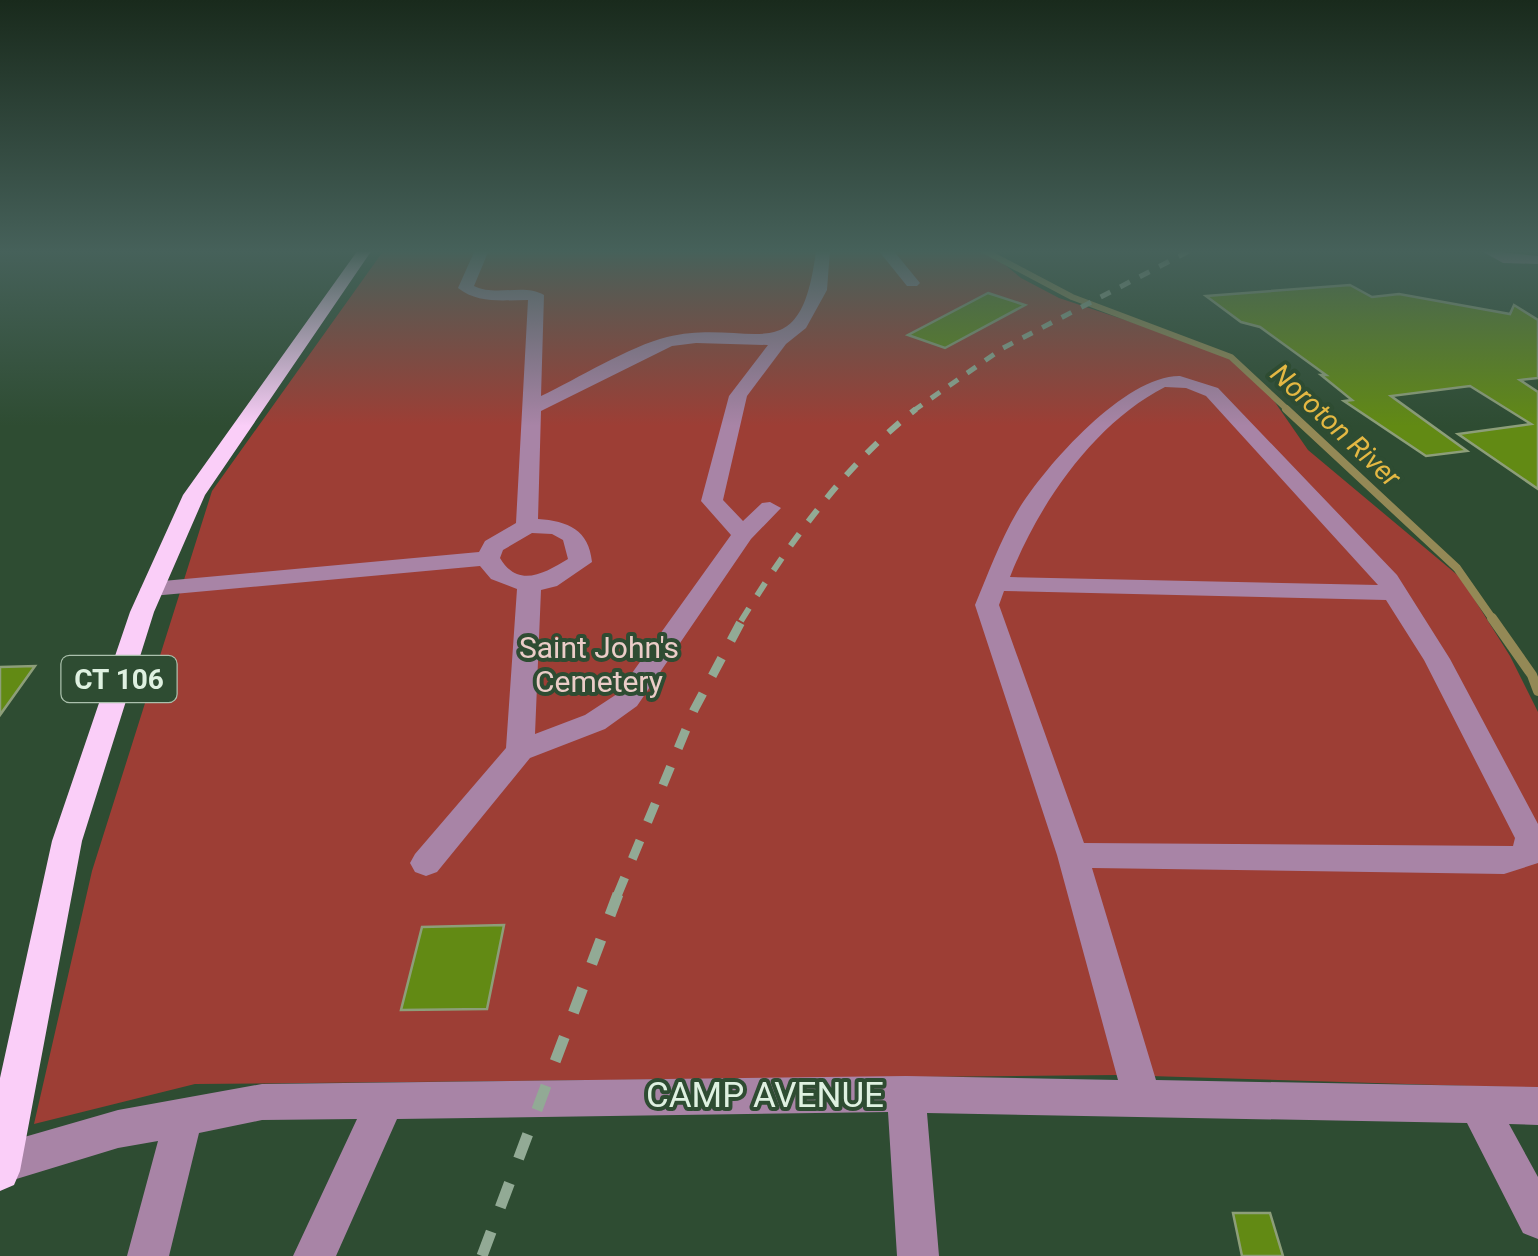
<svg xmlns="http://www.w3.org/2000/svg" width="1538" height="1256" font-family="Roboto,sans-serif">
<rect width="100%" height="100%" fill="#2e4c32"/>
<!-- green -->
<path fill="#9d3e35" d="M384 250H987L1021 278 1059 298 1218 351 1261 382 1308 450 1461 578 1510 656 1538 712V1088L1117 1075 195 1084 34 1124 92 871 212 491Z"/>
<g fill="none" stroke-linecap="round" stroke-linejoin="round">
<!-- stream-far2 -->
<path stroke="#948956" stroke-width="6" d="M983 250 1072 297 1231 357 1289 411"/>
<!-- stream-far1 -->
<path stroke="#948956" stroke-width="8" d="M1286 409 1457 568 1494 621"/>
<!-- stream -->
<path stroke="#948956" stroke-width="10" d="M1492 618 1532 675 1538 691"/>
</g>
<!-- building -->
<g fill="#628a14" stroke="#8d9e79" stroke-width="2.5">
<path d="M1350 285 1372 297 1399 294 1510 314 1514 305 1538 320V378L1520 380 1538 392V489L1458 434 1531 424 1470 386 1391 396 1467 451 1426 456 1344 401 1352 400 1321 375H1326L1260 327 1241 322 1206 296Z"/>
<path d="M988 293 1025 305 945 348 908 335Z"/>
<path d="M35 666 0 715V667Z"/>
<path d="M504 925 487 1009 401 1010 422 927Z"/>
<path d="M1233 1213H1270L1283 1256H1242Z"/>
</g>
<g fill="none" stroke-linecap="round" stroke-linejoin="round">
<!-- minor -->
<g fill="#a884a6" fill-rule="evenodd">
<path d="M475 250H489L474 286C496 297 524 283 544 295L541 396C577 379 630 346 667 337 752 317 801 376 816 250H830L827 290 806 328 786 344 747 396 723 500 743 521 762 503 770 502 781 508 751 539 637 706 605 729 530 758 437 872 426 876 415 872 410 863 415 854 506 748 517 589 491 579 480 566 152 596 140 589 152 582 479 552 485 541 516 523 528 300C503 300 478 304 458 288ZM696 343 768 345 729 396 701 501 731 535 617 694 585 715 535 734 541 590 557 586 592 562C589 530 568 521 538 519L541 411 672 346ZM532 533 552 534 563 540 568 559C545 573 518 589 500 558L503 550Z"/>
<path d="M878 250H893L920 283 917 286H907Z"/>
<path d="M1480 250 1538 256V264L1503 263Z"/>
<path d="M1180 376 1218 388 1397 575 1450 659 1538 824V863L1504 874 1092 868 1156 1080 1538 1087V1125L1509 1124 1538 1177V1239L1523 1233 1467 1123 927 1113 939 1256H897L888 1112 397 1119 336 1256H293L357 1119 262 1120 199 1133 169 1256H127L158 1141 118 1148 0 1184V1144L118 1110 262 1084 906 1076 1118 1080 1057 855 975 605C988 574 1000 541 1017 512 1044 467 1125 375 1180 376ZM1165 387 1186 388 1206 396 1378 585 1010 577C1038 505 1094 423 1165 387ZM1004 591 1386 600 1424 660 1515 838 1513 846 1084 843 999 605Z"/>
</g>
<!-- major -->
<path fill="#facef8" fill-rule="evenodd" d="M358 250H372L205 495 154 612 82 841 20 1171 14 1185 0 1191V1078L52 841 130 612 183 495Z"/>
<!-- rail-far3 -->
<path stroke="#92aa95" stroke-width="5" stroke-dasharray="11 11" stroke-linecap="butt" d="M913 411 1003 348 1191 250"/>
<!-- rail-far2 -->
<path stroke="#92aa95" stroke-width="6" stroke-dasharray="15 15" stroke-linecap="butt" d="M741 621C790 542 843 467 916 409"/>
<!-- rail-far1 -->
<path stroke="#92aa95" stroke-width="9" stroke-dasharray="20 20" stroke-linecap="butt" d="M617 896 694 710 743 618"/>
<!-- rail -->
<path stroke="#92aa95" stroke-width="11" stroke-dasharray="26 26" stroke-linecap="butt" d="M482 1256 618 894"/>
</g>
<!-- sky -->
<linearGradient id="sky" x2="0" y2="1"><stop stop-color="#192a1c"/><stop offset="0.59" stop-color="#46615a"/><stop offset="1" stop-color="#46615a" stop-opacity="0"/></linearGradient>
<rect width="1538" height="426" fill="url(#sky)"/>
<g text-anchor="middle" stroke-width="8" stroke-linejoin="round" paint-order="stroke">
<!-- far-water labels -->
<g font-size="28" font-style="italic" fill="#e4b843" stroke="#2e4c32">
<text transform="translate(1336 425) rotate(43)" y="10">Noroton River</text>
</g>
<!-- shield labels -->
<rect fill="#2e4c32" stroke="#aac0ac" stroke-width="2.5" x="61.5" y="656" width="115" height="46" rx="8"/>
<g font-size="28" font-weight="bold" fill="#dff1e1">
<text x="119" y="689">CT 106</text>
</g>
<!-- park labels -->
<g font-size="30" fill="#ebcdc8" stroke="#2e4c32">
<text x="599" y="658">Saint John's<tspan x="599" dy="34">Cemetery</tspan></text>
</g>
<!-- near-street labels -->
<g font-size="35" fill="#dff1e1" stroke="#2e4c32">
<text x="765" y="1107">CAMP AVENUE</text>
</g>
</g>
</svg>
